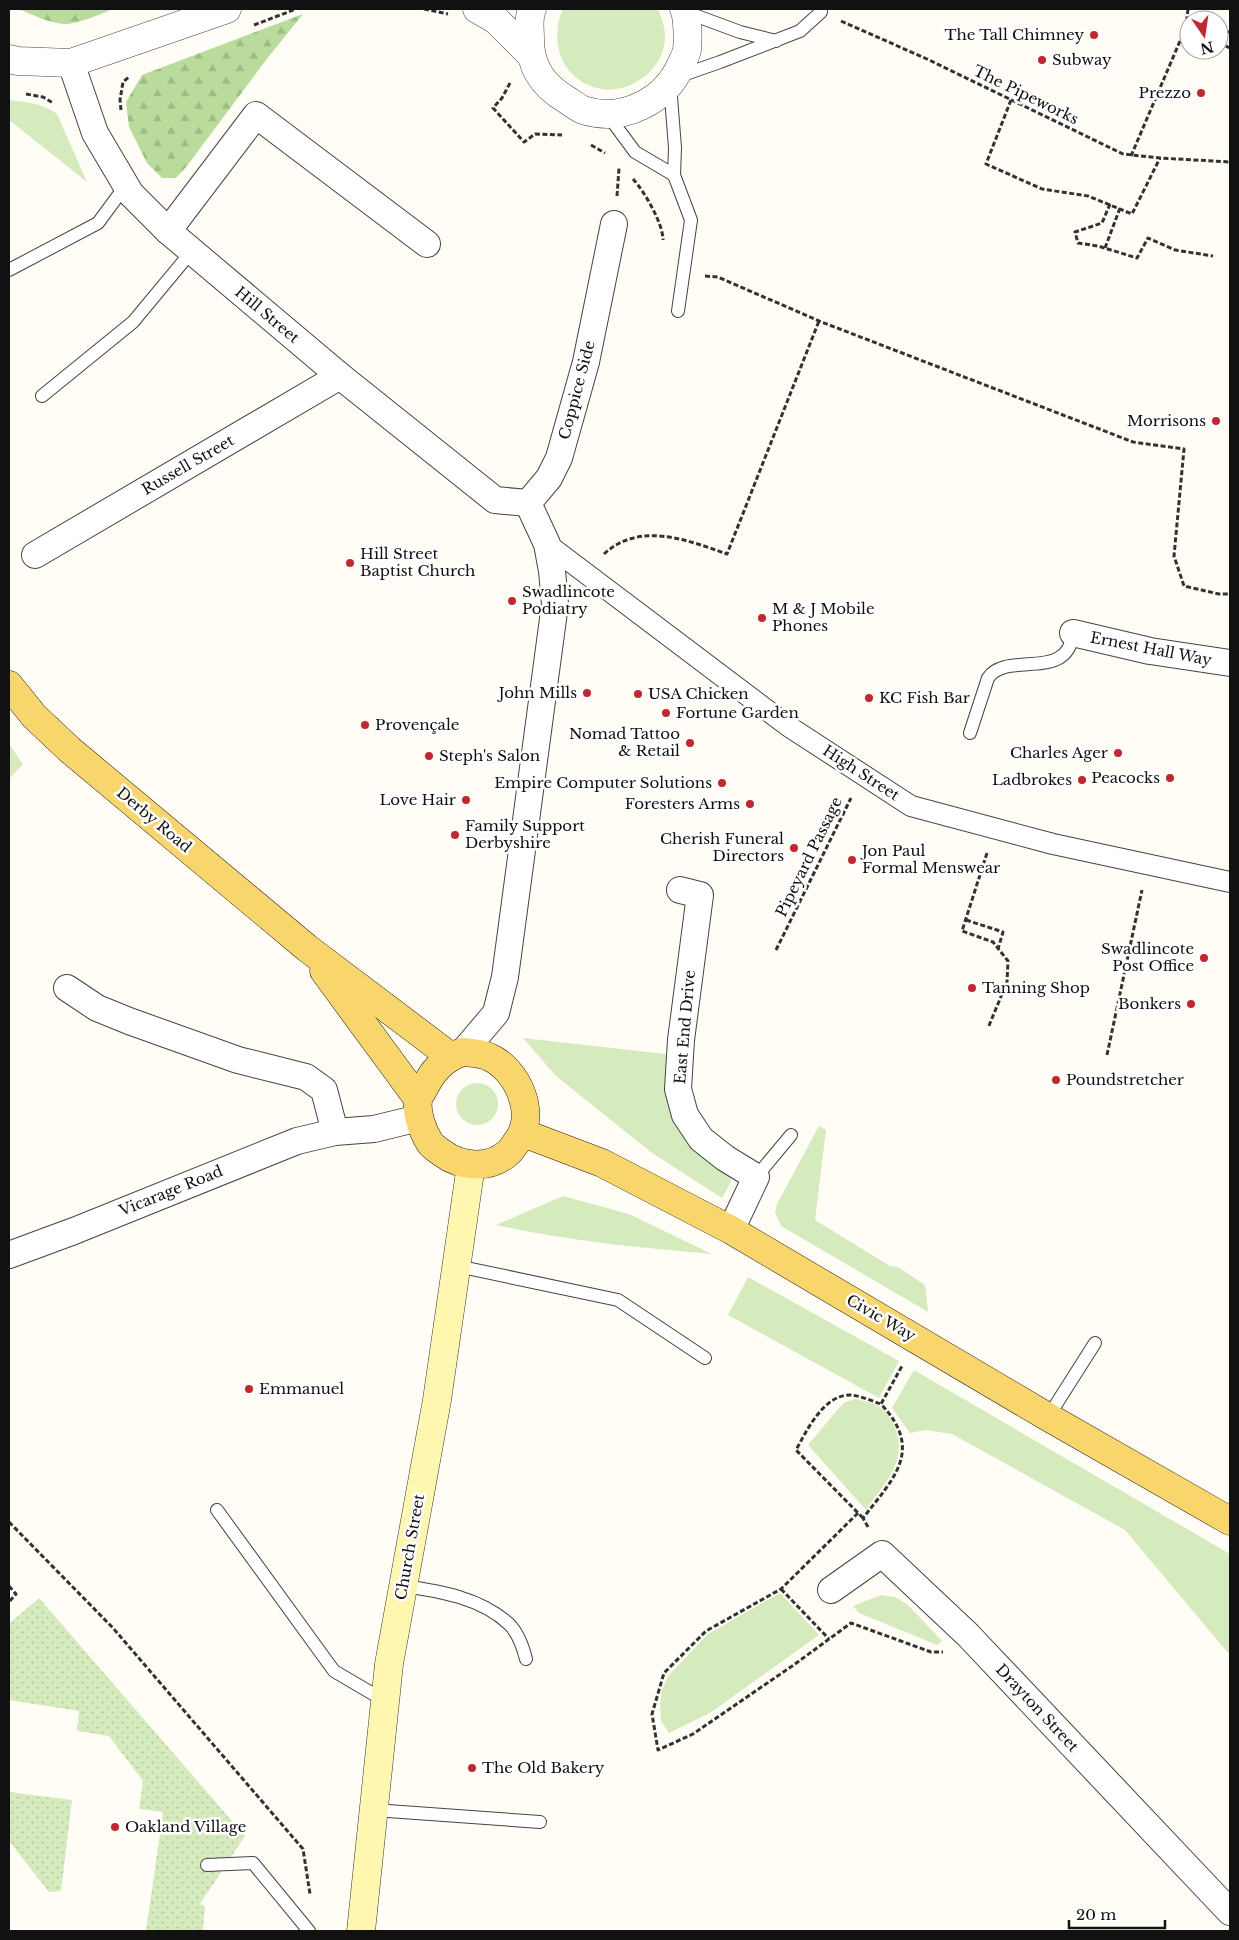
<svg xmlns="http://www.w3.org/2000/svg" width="1239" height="1940" font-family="'Libre Baskerville',serif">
<defs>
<pattern id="forest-firs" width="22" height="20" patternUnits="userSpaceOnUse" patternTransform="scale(1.25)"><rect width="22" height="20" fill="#b9dc9c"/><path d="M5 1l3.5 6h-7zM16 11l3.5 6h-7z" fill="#9ebc85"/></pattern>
<pattern id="garden-dots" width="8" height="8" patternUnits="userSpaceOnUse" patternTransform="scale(1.25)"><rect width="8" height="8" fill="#d5ebbd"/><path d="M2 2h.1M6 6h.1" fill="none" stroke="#b6c8a1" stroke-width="1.8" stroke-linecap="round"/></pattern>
</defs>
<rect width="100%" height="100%" fill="#fffdf5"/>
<!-- grass -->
<g fill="#d5ebbd">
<path d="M563 9H658C662 19 665 27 665 38 664 69 631 94 601 89 562 82 548 41 563 9Z"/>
<path d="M9 100C27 102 42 103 57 114L87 182 9 120Z"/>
<path d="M9 744 23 764 9 779Z"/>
<path d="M523 1038 666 1054C665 1091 664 1121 694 1148 707 1161 721 1164 732 1180L722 1198 652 1153 556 1076Z"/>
<circle cx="477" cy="1104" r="21"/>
<path d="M819 1126 826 1130 815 1220 890 1266 898 1267 925 1285 928 1312 781 1226 775 1212 777 1204Z"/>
<path d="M563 1196 629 1214 712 1254C640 1248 567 1241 496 1225Z"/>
<path d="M748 1277 899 1361 879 1398 728 1315Z"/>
<path d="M914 1370 1230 1554V1651L1228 1653 1125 1530 952 1434 926 1430 910 1433 892 1408Z"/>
<path d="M856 1399C863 1401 872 1402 878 1406 885 1410 892 1420 895 1427 908 1463 885 1482 866 1510L808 1445 838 1409 845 1402Z"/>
<path d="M780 1593 819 1635 710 1713 669 1733 661 1721 660 1705 662 1690 668 1676 708 1634Z"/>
<path d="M881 1595 895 1597 907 1604 942 1641 937 1645 859 1613 853 1606Z"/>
</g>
<!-- forest -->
<g fill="url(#forest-firs)">
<path d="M19 9H112C103 14 74 25 64 24 49 23 33 15 19 9Z"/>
<path d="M303 14 266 60 187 166 176 178H162L147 163 129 127 126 102 142 75Z"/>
</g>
<!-- garden -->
<g fill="url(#garden-dots)">
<path d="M39 1598 245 1836 200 1904 205 1906 203 1931H146L163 1812 139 1809 143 1781 109 1736 77 1731 79 1711 9 1700V1624Z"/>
<path d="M9 1792 72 1800 61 1891 49 1892 9 1841Z"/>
</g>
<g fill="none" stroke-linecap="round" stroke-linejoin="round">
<!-- service casing -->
<g stroke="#444" stroke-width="14">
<g id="service">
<path d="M686 12 740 32 776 41"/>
<path d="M677 77 720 62 800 31 821 12V9"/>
<path d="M670 84 675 148 674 175 691 220 678 311"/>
<path d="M607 114 635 152 674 175"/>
<path d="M9 270 98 223 126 185"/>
<path d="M42 396 133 322 192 251"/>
<path d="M970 733 988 678C1007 650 1068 683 1073 633"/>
<path d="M756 1177 791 1135"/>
<path d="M457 1266 618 1300 705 1358"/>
<path d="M1048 1417 1095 1343"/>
<path d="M217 1510 334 1671 385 1701"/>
<path d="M403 1586C440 1591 481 1598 509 1624 518 1633 523 1647 526 1659"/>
<path d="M374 1810 540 1822"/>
<path d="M207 1865 253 1863 309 1931"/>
</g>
</g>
<!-- pedestrian casing -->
<g stroke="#444" stroke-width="22">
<path id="pedestrian" d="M547 544 788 726 911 806 1053 844 1230 882"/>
</g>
<!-- minor casing -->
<g stroke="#444" stroke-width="28">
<g id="minor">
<path d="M71 63 95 133 131 194 168 231 340 376 495 500 528 503"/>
<path d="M168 231 256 115 427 244"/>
<path d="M35 555 340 376"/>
<path d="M1073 633 1150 651 1230 663"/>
<path d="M680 890 700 895 681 1040 678 1089 685 1115 701 1139 725 1158 756 1177 731 1230"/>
<path d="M67 988 97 1008 129 1021 238 1060 306 1077 324 1090 335 1132"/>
<path d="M463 1052 496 1013 505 977 555 604 552 571 547 544 528 503 549 478 559 458 586 362 614 224"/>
<path d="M9 1255 74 1231 297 1141 335 1132 374 1129 419 1118"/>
<path d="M831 1590 882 1554 968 1635 1230 1912"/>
</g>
</g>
<!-- tertiary casing -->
<g stroke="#444" stroke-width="29">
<g id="tertiary">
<path d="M477 9 496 20 530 54"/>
<path d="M532 9C528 18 530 28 530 39 530 67 543 86 567 100 572 103 578 108 583 110 623 123 665 101 681 65 683 60 686 55 687 50 688 42 688 17 684 9"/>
<path d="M9 59 18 61 71 63 227 9"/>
</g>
</g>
<!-- secondary casing -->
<g stroke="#333" stroke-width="29">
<path id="secondary" d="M361 1931 389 1664 437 1400 471 1165"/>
</g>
<!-- primary casing -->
<g stroke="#222" stroke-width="29">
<g id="primary">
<path d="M9 685 34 716 70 750 307 948 450 1056"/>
<path d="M324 971 418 1099"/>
<path d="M463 1052C471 1053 482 1053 489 1057 517 1069 537 1113 518 1140 515 1144 512 1149 509 1152 490 1170 461 1167 442 1153 438 1150 433 1147 430 1143 423 1132 416 1113 418 1100 419 1096 421 1093 423 1090 432 1072 443 1058 463 1052Z"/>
<path d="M523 1133 602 1163 731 1230 1048 1417 1230 1521"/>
</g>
</g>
<!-- path -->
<g stroke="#333" stroke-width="3" stroke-dasharray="5 2.5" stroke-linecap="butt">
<path d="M424 9 448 14"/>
<path d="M1188 9 1186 27 1189 28"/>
<path d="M841 21 927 59 1123 154 1160 158 1230 162"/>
<path d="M254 25 296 9"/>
<path d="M1219 32H1230"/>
<path d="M1219 43 1230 48"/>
<path d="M510 83 502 98 493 108 524 142 535 134 562 135"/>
<path d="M26 94 43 97 53 103"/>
<path d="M1011 100 986 164 1042 189 1088 196 1132 214 1160 158"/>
<path d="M121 110 120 100 123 82 129 77"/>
<path d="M591 145 605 153"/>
<path d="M1131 156 1186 27"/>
<path d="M633 179C644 191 663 223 663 240"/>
<path d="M617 196 619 168"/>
<path d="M1110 204 1102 223 1075 232 1078 243 1098 246 1137 258 1148 238 1175 250 1213 256"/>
<path d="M1105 248 1120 208"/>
<path d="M705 276 718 277 819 321 1133 442 1184 449 1174 556 1184 586 1219 594H1230"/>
<path d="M604 554C640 521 687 540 727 554L819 321"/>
<path d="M987 853 962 931 993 942 1008 961 1007 982 988 1028"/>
<path d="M966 920 1003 932 998 949"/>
<path d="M776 950 851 798"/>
<path d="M1107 1055 1142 890"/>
<path d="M858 1513 781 1589 706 1631 664 1673 652 1714 658 1750 693 1734 795 1664 851 1623 931 1652H943"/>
<path d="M863 1518 796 1450C807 1430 824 1394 851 1395 861 1396 872 1401 881 1404"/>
<path d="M9 1522 113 1628 303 1849 310 1894"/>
<path d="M868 1527 863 1518C894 1478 924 1450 881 1404L902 1366"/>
<path d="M9 1586 16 1594 9 1602"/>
<path d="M781 1589 829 1639"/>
</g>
<!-- service -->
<use href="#service" stroke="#fff" stroke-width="12"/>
<!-- pedestrian -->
<use href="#pedestrian" stroke="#fff" stroke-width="20"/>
<!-- minor -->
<use href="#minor" stroke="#fff" stroke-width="26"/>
<!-- tertiary -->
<use href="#tertiary" stroke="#fff" stroke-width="28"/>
<!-- secondary -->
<use href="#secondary" stroke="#fff6b0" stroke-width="28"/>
<!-- primary -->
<use href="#primary" stroke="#f9d66b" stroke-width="28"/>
</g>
<!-- markers -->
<g fill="#c4262e" stroke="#fff" stroke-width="2">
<circle cx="1094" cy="35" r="5"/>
<circle cx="1042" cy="60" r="5"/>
<circle cx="1201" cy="93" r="5"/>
<circle cx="1216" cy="421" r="5"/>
<circle cx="350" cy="563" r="5"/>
<circle cx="512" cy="601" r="5"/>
<circle cx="762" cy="618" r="5"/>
<circle cx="587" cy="693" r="5"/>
<circle cx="638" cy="694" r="5"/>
<circle cx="869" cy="698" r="5"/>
<circle cx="666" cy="713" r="5"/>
<circle cx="365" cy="725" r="5"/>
<circle cx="690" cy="743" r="5"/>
<circle cx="1118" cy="753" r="5"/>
<circle cx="429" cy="756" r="5"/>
<circle cx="1170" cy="778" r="5"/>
<circle cx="1082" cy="780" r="5"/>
<circle cx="722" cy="783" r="5"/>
<circle cx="466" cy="800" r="5"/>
<circle cx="750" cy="804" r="5"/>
<circle cx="455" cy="835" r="5"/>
<circle cx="794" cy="848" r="5"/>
<circle cx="852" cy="860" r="5"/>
<circle cx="1204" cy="958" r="5"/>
<circle cx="972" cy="988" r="5"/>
<circle cx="1191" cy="1004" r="5"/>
<circle cx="1056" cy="1080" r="5"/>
<circle cx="249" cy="1389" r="5"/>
<circle cx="472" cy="1768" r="5"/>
<circle cx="115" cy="1827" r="5"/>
</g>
<g text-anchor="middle" stroke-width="5" stroke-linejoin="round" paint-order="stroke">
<!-- poi labels -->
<g font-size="15" fill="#111" stroke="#fff" text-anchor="start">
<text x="1084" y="40" text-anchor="end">The Tall Chimney</text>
<text x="1052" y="65">Subway</text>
<text x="1191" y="98" text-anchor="end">Prezzo</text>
<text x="1206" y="426" text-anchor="end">Morrisons</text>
<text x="360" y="559">Hill Street<tspan x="360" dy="17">Baptist Church</tspan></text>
<text x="522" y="597">Swadlincote<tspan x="522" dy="17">Podiatry</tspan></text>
<text x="772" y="614">M &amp; J Mobile<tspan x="772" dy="17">Phones</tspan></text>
<text x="577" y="698" text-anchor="end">John Mills</text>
<text x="648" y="699">USA Chicken</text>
<text x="879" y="703">KC Fish Bar</text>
<text x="676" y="718">Fortune Garden</text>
<text x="375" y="730">Provençale</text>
<text x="680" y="739" text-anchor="end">Nomad Tattoo<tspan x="680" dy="17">&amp; Retail</tspan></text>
<text x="1108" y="758" text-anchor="end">Charles Ager</text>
<text x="439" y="761">Steph's Salon</text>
<text x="1160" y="783" text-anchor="end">Peacocks</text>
<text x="1072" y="785" text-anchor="end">Ladbrokes</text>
<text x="712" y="788" text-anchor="end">Empire Computer Solutions</text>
<text x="456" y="805" text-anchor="end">Love Hair</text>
<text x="740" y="809" text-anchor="end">Foresters Arms</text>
<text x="465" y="831">Family Support<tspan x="465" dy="17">Derbyshire</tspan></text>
<text x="784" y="844" text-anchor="end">Cherish Funeral<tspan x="784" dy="17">Directors</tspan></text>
<text x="862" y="856">Jon Paul<tspan x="862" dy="17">Formal Menswear</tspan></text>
<text x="1194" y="954" text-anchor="end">Swadlincote<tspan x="1194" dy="17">Post Office</tspan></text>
<text x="982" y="993">Tanning Shop</text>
<text x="1181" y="1009" text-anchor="end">Bonkers</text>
<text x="1066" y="1085">Poundstretcher</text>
<text x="259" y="1394">Emmanuel</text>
<text x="482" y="1773">The Old Bakery</text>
<text x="125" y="1832">Oakland Village</text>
</g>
<!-- street labels -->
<g font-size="15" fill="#111" stroke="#fff">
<text transform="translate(1026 95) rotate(26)" y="5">The Pipeworks</text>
<text transform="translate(267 315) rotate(40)" y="5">Hill Street</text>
<text transform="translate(577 390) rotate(-75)" y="5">Coppice Side</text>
<text transform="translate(188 465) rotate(-30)" y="5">Russell Street</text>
<text transform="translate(1151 649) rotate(11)" y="5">Ernest Hall Way</text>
<text transform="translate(861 773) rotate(33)" y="5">High Street</text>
<text transform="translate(154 820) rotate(40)" y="5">Derby Road</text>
<text transform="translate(809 857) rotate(-64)" y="5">Pipeyard Passage</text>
<text transform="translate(685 1027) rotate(-85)" y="5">East End Drive</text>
<text transform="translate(171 1191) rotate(-22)" y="5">Vicarage Road</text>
<text transform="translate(881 1318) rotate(30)" y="5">Civic Way</text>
<text transform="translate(410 1547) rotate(-80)" y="5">Church Street</text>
<text transform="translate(1037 1708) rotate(47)" y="5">Drayton Street</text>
</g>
</g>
<!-- border -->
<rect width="1239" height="1940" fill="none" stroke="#111111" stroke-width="20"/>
<!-- north arrow -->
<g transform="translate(1204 35) rotate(167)"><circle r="24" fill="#ffffff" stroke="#a0a0a0"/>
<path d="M0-4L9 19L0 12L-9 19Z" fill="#c4262e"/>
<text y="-8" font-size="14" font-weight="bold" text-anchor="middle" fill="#111111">N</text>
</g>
<!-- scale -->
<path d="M1069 1920v8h96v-8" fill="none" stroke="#111111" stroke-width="2.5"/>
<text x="1076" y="1920" font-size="15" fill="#111111" stroke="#ffffff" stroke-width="4" paint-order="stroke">20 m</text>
</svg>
